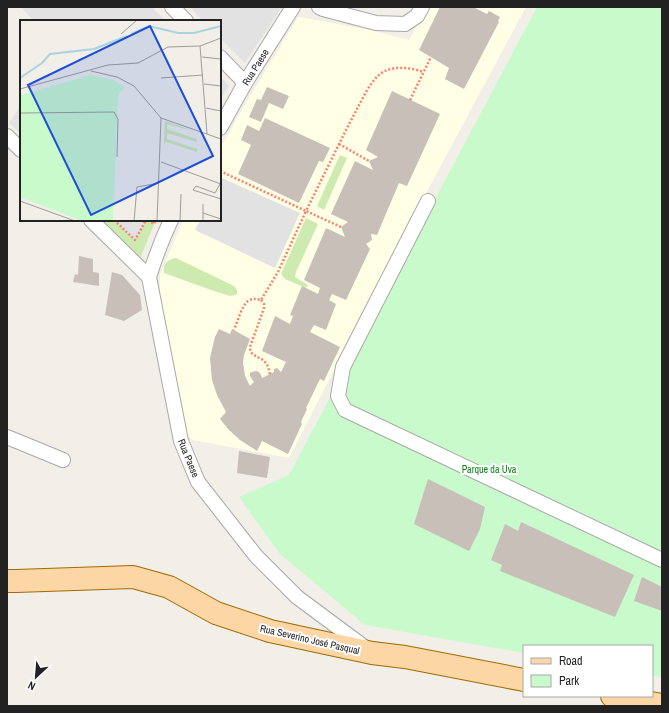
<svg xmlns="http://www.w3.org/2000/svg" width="669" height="713" font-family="'Archivo Narrow',sans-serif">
<rect width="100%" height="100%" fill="#f2efe9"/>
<!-- education -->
<path fill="#ffffe5" d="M428 7H526L395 251 289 458 193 440 185 433 163 317 160 293V275L183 220H220V149L240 113 298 17 305 18 370 30 409 40Z"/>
<!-- grass -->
<g fill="#cdebb0">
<path d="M340 155 347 158 324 210 317 206Z"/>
<path d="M306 218 318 224 296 272 295 277 308 285 306 288 285 279 281 274Z"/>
<path d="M100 220H114L135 240 146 220H156L140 258Z"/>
<path d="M176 258 232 285C235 287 238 289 237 294L234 295 230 296 211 290 164 273C162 264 168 259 176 258Z"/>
</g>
<!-- park -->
<path fill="#c8facc" d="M537 7H662V677L652 675V646H524V653L365 625 280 554 239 497 289 475Z"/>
<!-- parking -->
<g fill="#e2e2e2">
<path d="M21 7H152L166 21H34Z"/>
<path d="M190 7H282L245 63 220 38V21H203Z"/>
<path d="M220 76 229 86 220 99Z"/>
<path d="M21 105V134L9 123Z"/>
<path d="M220 177 300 213 275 268 195 230 200 220H220Z"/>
<path d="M114 220H146L135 240Z"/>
</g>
<!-- building -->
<g fill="#c7bfb8">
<path d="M440 7H473L487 14 489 11 500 17 498 21 499 22 464 89 445 79 449 68 419 50Z"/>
<path d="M267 87 289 96 283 109 269 103 261 122 249 117 257 99 261 100Z"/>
<path d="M392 91 440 114 407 186 399 183 377 235 371 234 372 240 366 244 370 249 346 300 332 294 329 300 336 304 326 330 314 325 310 332 340 347 324 381 320 379 306 408 307 409 301 422 302 424 288 454 262 441 257 451 240 440 229 430 220 419 226 412 217 395 212 380 210 358 215 337 219 329 230 334 232 329 250 339 244 355 243 363 245 376 250 386 254 382 250 376V373L252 372 256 371 259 372 261 375 262 378 274 372V369L277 368 281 372 286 362 262 351 275 316 290 324 293 316 290 315 302 286 318 294 320 288 304 280 326 228 345 237 341 227 348 222 331 214 355 161 373 170 369 161 378 157 366 150Z"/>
<path d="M265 118 330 148 323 162 319 161 299 203 238 174 251 145 241 140 247 125 259 131Z"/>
<path d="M79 256 93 259V272L99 273V286L73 282 75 274 78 275Z"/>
<path d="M112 272 122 275 140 295 142 310 124 321 105 315Z"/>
<path d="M239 451 270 457 267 478 237 473Z"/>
<path d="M428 479 485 507 480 529 469 551 414 524Z"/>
<path d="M521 522 634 575 615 617 500 571 502 565 491 560 505 524 518 531Z"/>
<path d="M642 577 662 587V611L634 601Z"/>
</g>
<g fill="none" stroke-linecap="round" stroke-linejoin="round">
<!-- street casing -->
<g stroke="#a9a9a9" stroke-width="16">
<g id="street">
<path d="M172 7 186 21"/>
<path d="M319 7 323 9 376 23 405 24 417 16 422 7"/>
<path d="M220 57 245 83"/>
<path d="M220 128 245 83 293 7"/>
<path d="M7 136 21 150"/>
<path d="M428 201 343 367 338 396 345 410 662 560"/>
<path d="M91 220 149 277"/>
<path d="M171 220C162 239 155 258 149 277L181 441 198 482 256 556 297 597 367 649"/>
<path d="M7 437 63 460"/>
</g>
</g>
<!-- primary casing -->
<g stroke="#a06b00" stroke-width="24">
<g id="primary">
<path d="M7 581H16L133 577 169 587 216 613 270 631 372 653 405 657 524 680"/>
<path d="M612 696 662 705"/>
</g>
</g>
<!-- path -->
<g stroke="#fa8072" stroke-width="2.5" stroke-dasharray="2 2" stroke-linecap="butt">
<path d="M410 100 431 57"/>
<path d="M339 144 369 161"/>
<path d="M220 171 306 211 278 272 261 300C256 299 252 298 248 301 242 305 237 323 234 330"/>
<path d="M114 220 135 240 146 220"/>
<path d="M148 220 154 224 155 222"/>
<path d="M341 227 306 211C323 177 339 143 357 109 363 98 369 84 379 75 390 65 410 67 423 72"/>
<path d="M261 300 264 304V308L250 347C250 357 260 356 265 362 268 365 269 370 270 374"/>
</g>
<!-- street -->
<use href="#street" stroke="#fff" stroke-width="14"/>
<!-- primary -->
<use href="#primary" stroke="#fcd6a4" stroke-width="22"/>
</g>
<g text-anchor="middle" stroke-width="4" stroke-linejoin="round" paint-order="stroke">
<!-- street labels -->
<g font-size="10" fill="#222" stroke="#fff">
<text transform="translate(255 67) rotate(-58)" y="4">Rua Paese</text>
<text transform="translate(189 458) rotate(68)" y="4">Rua Paese</text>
<text transform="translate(310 639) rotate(13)" y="4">Rua Severino José Pasqual</text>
</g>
<!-- park labels -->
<g font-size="10" fill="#0c8416" stroke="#fff">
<text x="489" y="473">Parque da Uva</text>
</g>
</g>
<!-- overview -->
<g transform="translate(20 20)">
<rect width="201" height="201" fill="#f2efe9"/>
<path d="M145 101 177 112 147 104V109L177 119V122L147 113V119L177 129V132L147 122 144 124Z" fill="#cdebb0"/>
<path d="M71 55 93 60 105 67 98 75 93 201H62L0 177V75Z" fill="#c8facc"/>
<path fill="none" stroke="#aad3df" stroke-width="2" d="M111 14 129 6 158 13H174L201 6M0 58 22 43 30 34 74 29 107 16"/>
<path fill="none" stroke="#9f9d99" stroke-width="1" d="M101 14 117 0M180 26 187 114M182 37 201 39M71 51 97 57 114 66 141 98 137 201M141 58 183 55M184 64 201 66M0 69 88 45 118 43 148 27 180 26 201 18M186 88 201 91M0 93 94 92 98 99 97 137M141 98 201 119M141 142 201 164M200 164 195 173 176 166 173 170 201 179M0 181 55 201M183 193 201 199M114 201 117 167 139 163M160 201 161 174M183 201V184"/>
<path fill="#1d4ed8" fill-opacity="0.15" stroke="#1d4ed8" stroke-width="2" d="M130 6 193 136 71 195 8 65Z"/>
<rect width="201" height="201" fill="none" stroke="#222" stroke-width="2"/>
</g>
<!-- border -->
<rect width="669" height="713" fill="none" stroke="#222222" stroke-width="16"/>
<!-- legend -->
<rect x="523" y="645" width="130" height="52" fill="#ffffff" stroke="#a7a7a7"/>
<rect x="531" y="658" width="20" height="6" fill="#fcd6a4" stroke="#a7a7a7"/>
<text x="559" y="665" font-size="12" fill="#222222">Road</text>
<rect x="531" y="675" width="20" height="12" fill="#c8facc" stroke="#a7a7a7"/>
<text x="559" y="685" font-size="12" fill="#222222">Park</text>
<!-- north arrow -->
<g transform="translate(36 677) rotate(206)" stroke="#ffffff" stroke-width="3" paint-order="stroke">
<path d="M0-3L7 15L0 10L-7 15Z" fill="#222222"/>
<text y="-6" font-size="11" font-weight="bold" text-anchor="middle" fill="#222222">N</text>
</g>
</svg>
